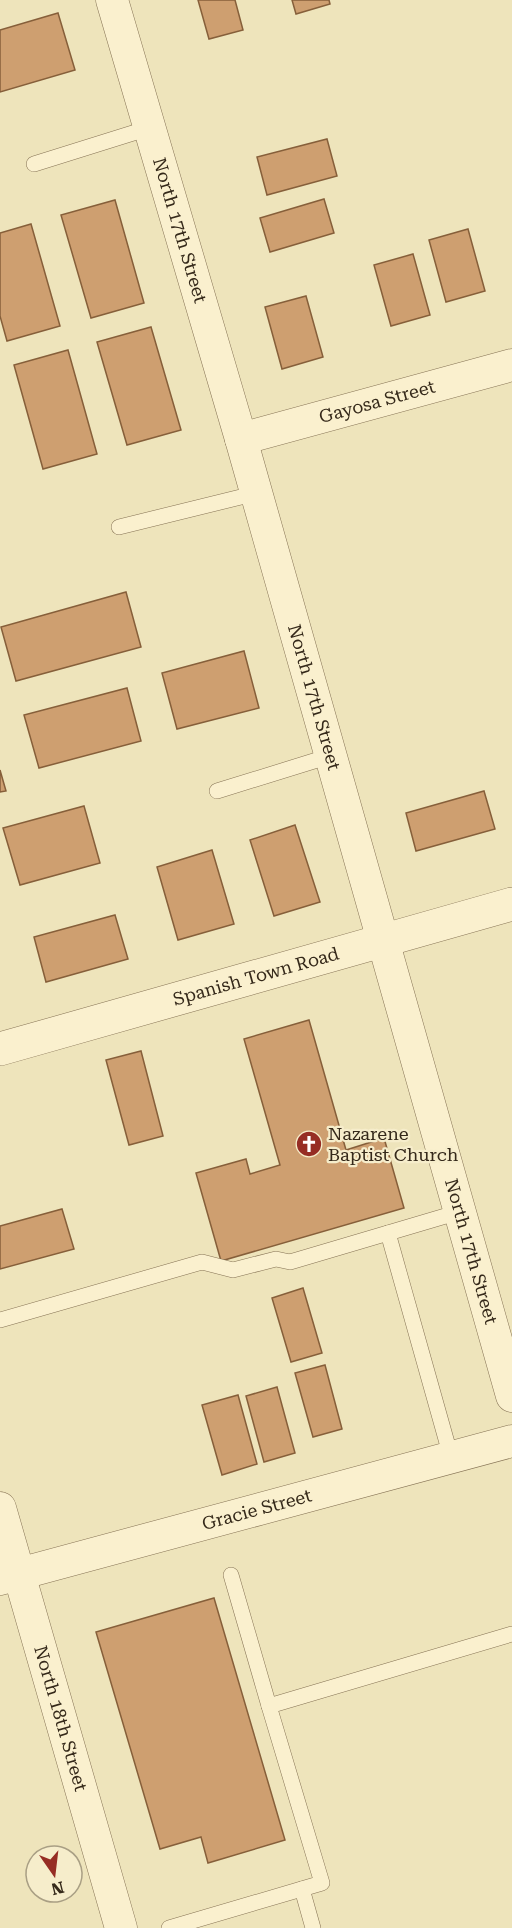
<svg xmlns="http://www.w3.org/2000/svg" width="512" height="1928" font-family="'Roboto Serif',serif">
<rect width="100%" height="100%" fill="#eee4bb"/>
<!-- building -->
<g fill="#ce9f70" stroke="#865f3a" stroke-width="1.5">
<path d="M198 0H235L243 30 209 39Z"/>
<path d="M292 0H329L330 4 296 14Z"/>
<path d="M58 13 75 70 0 92V30Z"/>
<path d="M327 139 337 176 267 195 257 157Z"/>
<path d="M324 199 334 233 270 252 260 218Z"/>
<path d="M115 200 144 303 91 318 61 215Z"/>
<path d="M31 224 60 326 7 341 0 316V233Z"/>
<path d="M468 229 485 291 446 302 429 240Z"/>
<path d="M413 254 430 315 391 326 374 265Z"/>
<path d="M306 296 323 357 282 369 265 307Z"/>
<path d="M151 327 181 430 127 445 97 342Z"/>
<path d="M68 350 97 454 43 469 14 365Z"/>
<path d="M126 592 141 647 16 681 1 627Z"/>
<path d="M244 651 259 708 177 729 162 673Z"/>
<path d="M127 688 141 741 39 768 24 715Z"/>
<path d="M0 770 6 791 0 792Z"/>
<path d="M484 791 495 829 416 851 406 813Z"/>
<path d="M84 806 100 863 20 885 3 828Z"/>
<path d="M295 825 320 902 274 916 250 840Z"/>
<path d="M212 850 234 924 178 940 157 867Z"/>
<path d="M115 915 128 959 46 982 34 937Z"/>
<path d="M309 1020 346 1150 384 1138 404 1208 221 1261 196 1173 246 1159 250 1174 280 1165 244 1039Z"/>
<path d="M141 1051 163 1136 129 1145 106 1060Z"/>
<path d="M62 1209 74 1249 0 1269V1226Z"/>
<path d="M303 1288 322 1353 291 1362 272 1298Z"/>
<path d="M325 1365 342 1429 313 1437 295 1373Z"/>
<path d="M277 1387 295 1453 264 1462 246 1396Z"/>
<path d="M238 1395 257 1464 222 1475 202 1405Z"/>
<path d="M214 1598 285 1840 208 1863 201 1837 160 1849 96 1632Z"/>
</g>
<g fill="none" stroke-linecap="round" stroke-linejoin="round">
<!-- service casing -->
<g stroke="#867355" stroke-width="16">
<g id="service">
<path d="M34 164 149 128"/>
<path d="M119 527 257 493"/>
<path d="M217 791 330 756"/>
<path d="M388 1233 451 1457"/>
<path d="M0 1320 202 1262 233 1270 276 1259 290 1262 459 1212"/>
<path d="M231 1575 269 1706"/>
<path d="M302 1889 313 1928"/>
<path d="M169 1928 322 1883 269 1706 512 1634"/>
</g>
</g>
<!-- minor casing -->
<g stroke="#867355" stroke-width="33">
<g id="minor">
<path id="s1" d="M112 0 241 439 512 1396"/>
<path id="s2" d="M241 439 512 365"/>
<path id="s3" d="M0 1508 121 1928"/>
<path id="s4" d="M0 1579 512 1441"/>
</g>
</g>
<!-- tertiary casing -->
<g stroke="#867355" stroke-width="34">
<g id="tertiary">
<path id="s5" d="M0 1049 512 904"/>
</g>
</g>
<!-- service -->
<use href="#service" stroke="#faf0ce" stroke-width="15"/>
<!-- minor -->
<use href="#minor" stroke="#faf0ce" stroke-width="32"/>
<!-- tertiary -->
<use href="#tertiary" stroke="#faf0ce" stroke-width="33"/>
</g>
<!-- icons -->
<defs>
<g id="church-disc" transform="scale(1.35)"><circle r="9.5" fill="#962d24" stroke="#f6edcb"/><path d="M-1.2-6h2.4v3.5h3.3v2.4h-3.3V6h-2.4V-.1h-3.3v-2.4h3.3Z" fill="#fff"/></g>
</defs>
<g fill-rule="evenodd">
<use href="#church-disc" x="309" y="1144"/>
</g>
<g text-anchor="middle" stroke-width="4.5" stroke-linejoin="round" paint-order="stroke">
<!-- street labels -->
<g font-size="18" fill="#35291a" stroke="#f6edcb">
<text dy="6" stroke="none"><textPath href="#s1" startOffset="240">North 17th Street</textPath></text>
<text dy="6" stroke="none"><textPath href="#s2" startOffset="141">Gayosa Street</textPath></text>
<text dy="6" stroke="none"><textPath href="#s1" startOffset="726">North 17th Street</textPath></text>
<text dy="6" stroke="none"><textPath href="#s5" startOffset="266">Spanish Town Road</textPath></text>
<text dy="6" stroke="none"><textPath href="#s1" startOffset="1302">North 17th Street</textPath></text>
<text dy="6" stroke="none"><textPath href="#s4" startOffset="266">Gracie Street</textPath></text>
<text dy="6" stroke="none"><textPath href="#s3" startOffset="219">North 18th Street</textPath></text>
</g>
<!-- poi labels -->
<g font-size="18" fill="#35291a" stroke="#f6edcb" text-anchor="start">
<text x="328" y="1140">Nazarene<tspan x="328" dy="21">Baptist Church</tspan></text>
</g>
</g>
<!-- north arrow -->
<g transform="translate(54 1874) rotate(166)"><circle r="28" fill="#f6edcb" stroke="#a99f84" stroke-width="1.5"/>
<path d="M0-4.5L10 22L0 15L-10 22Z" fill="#962d24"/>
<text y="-9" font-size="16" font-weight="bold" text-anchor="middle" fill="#35291a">N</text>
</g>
</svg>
